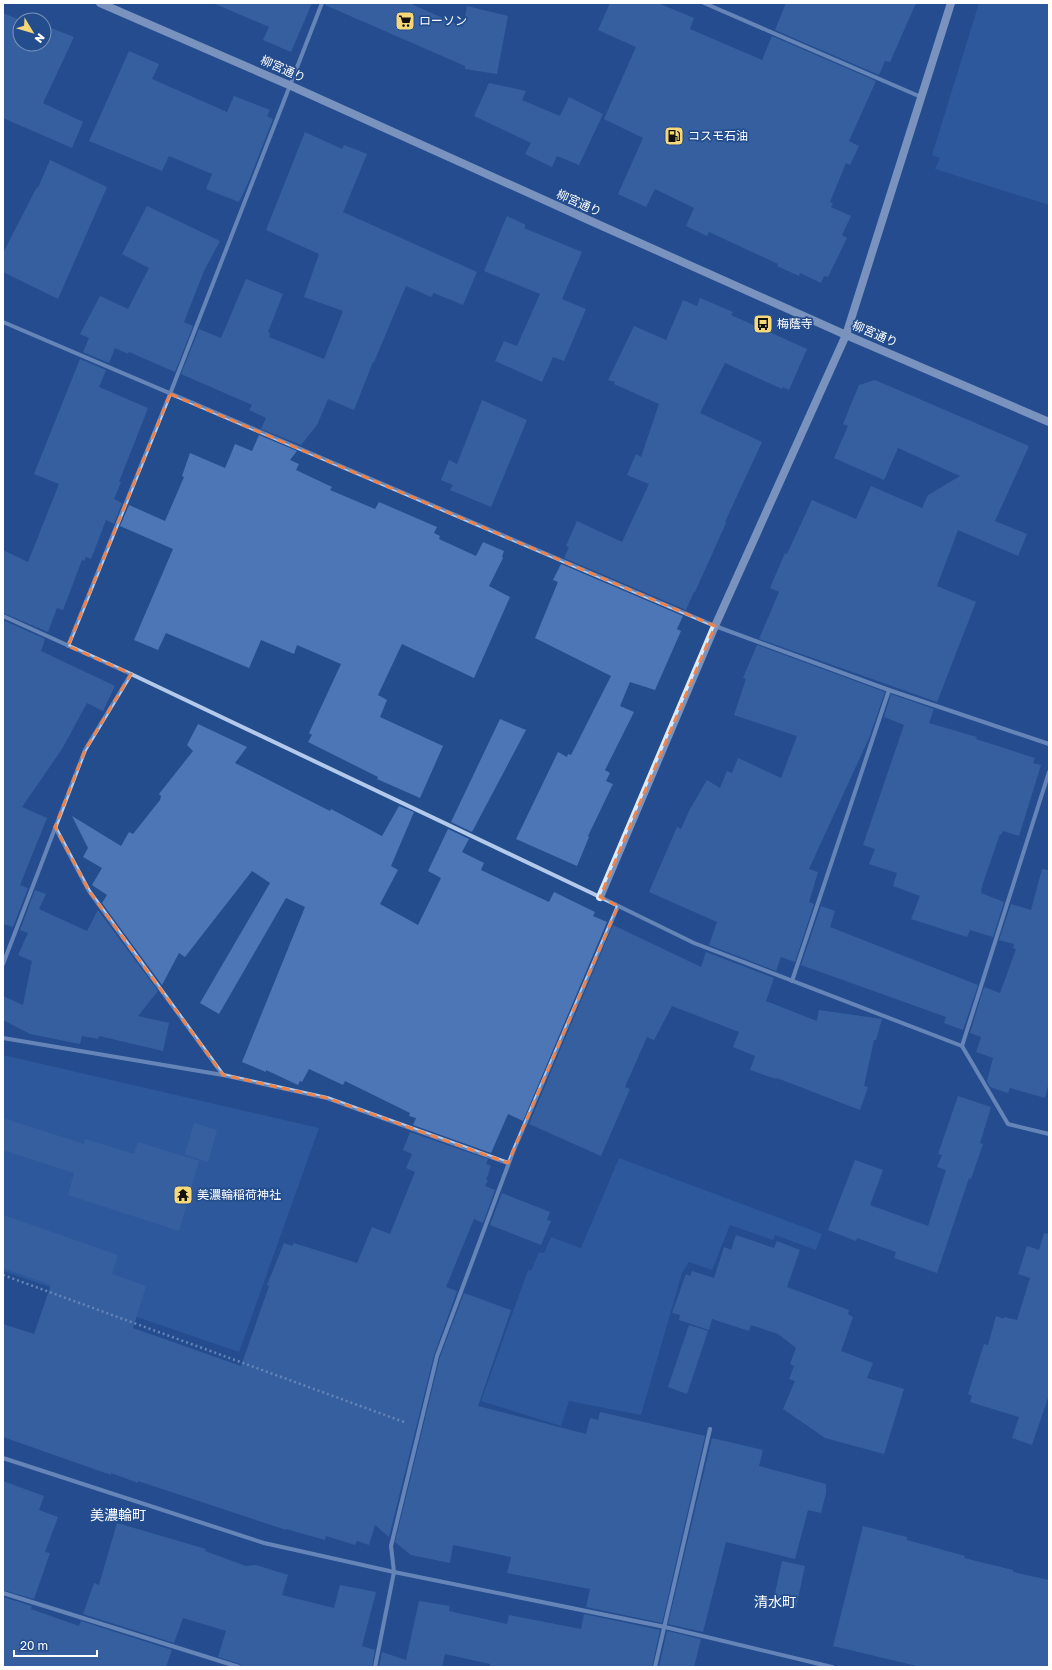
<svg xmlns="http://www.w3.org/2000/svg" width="1052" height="1670" font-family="'Golos Text','Noto Sans JP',sans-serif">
<rect width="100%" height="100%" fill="#244d8e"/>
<!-- green -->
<g fill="#3866ab">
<path d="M979 3H1049V205L935 169 940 158 932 155Z"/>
<path d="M3 1055 319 1128 239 1352 3 1271Z"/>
<path d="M619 1158 822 1234 816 1250 775 1235 773 1240 730 1225 712 1270 689 1262 682 1273 641 1415 569 1401 561 1426 481 1401 528 1270 531 1271 539 1252 544 1253 551 1237 581 1248Z"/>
</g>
<!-- building -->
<g fill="#4c76b5">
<path d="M213 3H312L291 52 263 40 269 27Z"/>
<path d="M325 3H409L463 27 467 6 508 16 497 74 465 69V66L325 5Z"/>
<path d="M610 3H658L694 18 690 29 762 60 772 36 876 81 849 141 859 146 850 165 846 163 830 202 833 203 831 207 851 216 842 235 847 238 828 277 824 276 821 283 800 273 799 276 777 266 778 264 709 232 707 236 686 226 694 208 655 189 646 207 618 194 643 138 604 119 636 47 598 30Z"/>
<path d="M786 3H916L890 62 885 61 879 75 775 30Z"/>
<path d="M3 13 20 20V44H44V30L46 26 74 37 43 103 83 122 72 148 3 118Z"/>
<path d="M129 51 159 64 152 79 227 112 234 96 270 110 267 116 273 119 248 183 239 202 206 189 212 174 169 156 162 171 89 141Z"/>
<path d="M489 83 526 91 522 100 560 116 569 97 603 114 579 165 557 156 552 167 525 154 531 143 474 116Z"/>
<path d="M305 132 342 149 344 145 367 154 343 212 477 272 463 305 434 293 431 297 406 286 374 362H373L354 410 328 399 317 425 301 445 261 429 266 418 249 410 252 405 181 374 199 329 221 338 246 279 283 294 268 332 270 333 269 337 324 359 343 311 304 297 319 254 266 230Z"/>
<path d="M50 160 107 187 58 299 3 272V253L37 187 38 188Z"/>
<path d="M147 206 220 241 204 271 184 322 193 326 175 372 129 352 128 354 115 348 109 363 83 352 89 338 80 334 100 296 128 309 149 268 122 254Z"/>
<path d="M507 216 526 225 524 228 582 252 562 299 586 309 564 361 553 357 542 382 495 361 504 341 517 346 540 294 484 271Z"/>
<path d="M700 298 733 312 731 315 807 349 789 390 783 387 782 389 725 363 700 413 762 442 736 498 725 522 726 523 695 592H694L686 610 564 558 569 547 566 546 577 521 622 542 649 484 627 475 636 454 641 457 659 404 614 384 615 382 608 380 634 326 666 340 683 300 697 306Z"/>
<path d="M80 359 106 370 99 387 148 408 119 482H121L114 499 122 503 114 524 106 520 91 559 86 557 84 561 82 560 63 610 57 608 48 632 3 613V550L28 562 59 484 34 474Z"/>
<path d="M875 380 1029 446 995 521 1027 534 1018 556 958 530 937 586 976 602 937 702 759 639 779 592 770 588 785 553 787 554 812 500 856 519 871 486 922 508 928 495 960 476 898 448 884 480 834 458 848 426 843 424 859 385Z"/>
<path d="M482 400 527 420 491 507 450 490 453 485 441 480 449 460 457 464Z"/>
<path d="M259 435 297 451 290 460 299 464 296 470 332 487 330 490 375 509 379 502 437 527 434 533 440 536 439 539 476 556 483 542 504 551 502 557 503 558 489 586 510 597 474 678 402 644 378 695 387 700 380 717 443 746 420 798 377 779 378 777 308 742 312 735 309 733 341 664 297 645 294 654 261 640 249 668 166 633 158 650 134 640 173 549 120 526 129 505 165 521 184 477 182 476 190 453 225 468 235 444 252 451Z"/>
<path d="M561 564 683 616 677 629 681 631 655 690 630 682 620 706 634 712 605 770 610 773 606 781 613 784 588 836 589 837 577 866 516 839 558 752 567 757 568 754 571 755 611 676 535 638 558 582 553 580Z"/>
<path d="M3 620 45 639 41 651 115 686 103 711 87 703 62 749 22 807 47 818 20 885 28 888 13 927 3 924Z"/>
<path d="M757 645 885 692 869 738 809 869 818 872 809 902 814 904 795 962 781 957 776 971 709 945 717 922 649 892 677 827 681 829 690 809 707 780 720 788 727 771 732 773 738 758 781 778 797 736 734 715 746 679 743 678Z"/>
<path d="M891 694 934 709 929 723 977 737 976 739 1035 758 1033 763 1041 765 1019 836 1003 831 1001 835 1000 834 982 886 981 893 1004 902 993 937 970 930 967 937 911 919 920 896 893 886 897 873 869 864 875 849 863 845 904 725 884 717Z"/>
<path d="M500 719 526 730 472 832 451 822Z"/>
<path d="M198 724 247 747 235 763 330 811 331 809 382 836 399 806 414 812 391 866 398 870 380 904 418 925 441 878 428 871 448 829 469 839 462 852 484 863 481 870 549 902 554 892 595 912 593 916 607 922 523 1121 508 1114 491 1153 413 1125 416 1118 409 1116 410 1113 345 1081 343 1085 309 1069 302 1082 300 1081 298 1085 266 1070V1072L242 1062 305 907 286 898 219 1014 200 1003 270 883 252 871 185 957 179 953 162 985 102 903 107 895 92 885 102 868 83 857 88 848 72 816 121 846 129 832 133 834 160 800 161 796 159 794 193 751 187 745Z"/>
<path d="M1042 869 1049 870V1082L1045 1098 1010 1088 1008 1093 990 1087 987 1081 993 1058 976 1052 981 1037 970 1033 984 987 1000 993 1016 949 1013 948 1014 944 999 940 1011 904 1031 910Z"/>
<path d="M35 890 46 894 39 909 87 931 98 910 158 991 138 1016 169 1023 163 1051 99 1036 98 1039 82 1036 80 1044 30 1034 3 1020V996L23 1005 32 961 18 955 28 933 20 930Z"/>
<path d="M821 906 835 911 830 927 978 985 963 1030 944 1023 946 1017 801 965Z"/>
<path d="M613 925 701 967 706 952 774 978 766 1001 817 1021 819 1010 882 1019 876 1040H874L864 1086 868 1087 860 1110 777 1078 776 1079 750 1070 755 1056 733 1047 739 1032 672 1006 654 1040 647 1037 625 1087 630 1089 601 1156 529 1124Z"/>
<path d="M958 1096 991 1107 980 1143 983 1144 971 1179 969 1178 937 1273 894 1258 896 1252 857 1238 856 1241 828 1230 855 1160 883 1170 870 1205 928 1226 946 1170 937 1167 942 1155 938 1154Z"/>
<path d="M3 1118 84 1144 85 1139 134 1154 138 1142 199 1161 179 1231 68 1195 74 1173 3 1150Z"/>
<path d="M194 1123 217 1130 208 1162 185 1154Z"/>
<path d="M410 1132 488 1159 486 1164 491 1166 486 1180H488L485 1186 495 1190 483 1223 474 1219 446 1287 457 1291 434 1355 389 1537 375 1525 369 1545 357 1541 355 1545 326 1536 325 1540 286 1529V1530L138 1481V1483L111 1473V1475L3 1437V1324L34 1334 51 1285 3 1268V1215L118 1255 112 1274 146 1286 133 1328 241 1366 269 1286 267 1285 284 1243 292 1246 294 1243 357 1263 372 1227 390 1234 415 1172 406 1168 412 1154 403 1150Z"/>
<path d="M502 1193 550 1212 547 1220 551 1221 541 1245 490 1225Z"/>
<path d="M1044 1233 1049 1234V1395L1032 1445 1012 1438 1019 1417 970 1402 972 1396 968 1394 984 1344 988 1345 996 1316 1004 1319V1317L1017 1320 1030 1278 1018 1274 1027 1246 1039 1250Z"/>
<path d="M736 1235 774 1248 777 1241 800 1250 787 1287 849 1310 848 1314 853 1317 841 1351 873 1363 867 1378 904 1389 884 1454 825 1438 783 1409 795 1381 789 1379 794 1366 790 1364 796 1348 778 1334 751 1325 749 1331 712 1319 709 1330 679 1320 680 1315 672 1313 686 1274 690 1276 692 1271 714 1278 724 1247 731 1250Z"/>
<path d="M464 1293 511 1310 478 1406 586 1434 590 1418 598 1420 600 1412 705 1436 662 1623 586 1607 590 1589 507 1573 511 1557 453 1545 450 1563 411 1555 395 1542 440 1357Z"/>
<path d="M689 1325 708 1331 687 1394 668 1387Z"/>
<path d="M712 1438 763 1450 759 1466 826 1484V1493L821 1513 808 1510 795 1559 726 1542 703 1632 668 1624Z"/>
<path d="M3 1481 44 1496 39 1510 58 1517 45 1552 50 1553 34 1599 3 1590Z"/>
<path d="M117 1523 206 1549 205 1551 246 1566 256 1565 288 1575 282 1595 334 1608 340 1585 376 1592 362 1646 375 1650 372 1667H242L240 1664 218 1657 226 1631 183 1618 174 1643 83 1614 94 1583 99 1585Z"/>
<path d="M863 1526 907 1537V1540L965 1556 964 1558 1013 1570V1572L1049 1580V1667H921L833 1646Z"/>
<path d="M782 1561 805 1566 796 1608 773 1603Z"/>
<path d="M3 1597 32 1606 31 1609 79 1626 81 1621 172 1650 166 1667H3Z"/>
<path d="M419 1601 450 1606 449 1611 507 1624 509 1615 581 1629 584 1614 660 1630 652 1667H490V1664L445 1654 442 1667H379L382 1652 406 1660Z"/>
<path d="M667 1631 701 1639 694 1667H659Z"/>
</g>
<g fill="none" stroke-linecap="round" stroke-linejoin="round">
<!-- path -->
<path stroke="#b4caeb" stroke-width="2.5" stroke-dasharray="2 3" stroke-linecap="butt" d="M3 1275 404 1422"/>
<!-- street -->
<g stroke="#b4caeb" stroke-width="4">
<path d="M704 3 921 97"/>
<path d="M3 322 715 626 889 690 1049 744"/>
<path d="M3 616 131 674 600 897 694 943 962 1046 1008 1124 1049 1134"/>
<path d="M68 646 170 394 322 3"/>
<path d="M55 827 89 891 223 1075"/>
<path d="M3 964 85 750 131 674"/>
<path d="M792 981 889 690"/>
<path d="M3 1038 223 1075 327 1098 508 1163"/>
<path d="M962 1046 1049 772"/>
<path d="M3 1458 264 1543 394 1572 665 1627 832 1667"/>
<path d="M3 1593 239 1667"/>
<path d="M375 1667 394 1572 391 1546 437 1356 513 1152 618 906"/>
<path d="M655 1667 710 1429"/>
</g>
<!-- secondary -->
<g stroke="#dfe9f9" stroke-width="8">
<path d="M100 3 289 85 593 222 846 335 1049 422"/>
<path d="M600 897 715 626 846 335 951 3"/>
</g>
</g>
<!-- marked area -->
<path d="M0 0H1052V1670H0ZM170 394 715 626 600 897 618 906 508 1163 327 1098 223 1075 89 891 55 827 85 750 131 674 68 646Z" fill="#244d8e" fill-opacity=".55" fill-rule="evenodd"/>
<path fill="none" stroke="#ee8249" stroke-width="3" stroke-dasharray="8 5" stroke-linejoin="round" d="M170 394 715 626 600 897 618 906 508 1163 327 1098 223 1075 89 891 55 827 85 750 131 674 68 646Z"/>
<!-- icons -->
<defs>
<g id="supermarket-square" transform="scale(1)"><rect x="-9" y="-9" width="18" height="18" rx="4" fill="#f6d878" stroke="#244d8e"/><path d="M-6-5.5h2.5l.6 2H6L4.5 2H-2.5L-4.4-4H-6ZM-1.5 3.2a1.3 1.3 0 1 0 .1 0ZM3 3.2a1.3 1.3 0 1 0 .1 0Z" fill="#111"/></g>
<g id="fuel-square" transform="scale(1)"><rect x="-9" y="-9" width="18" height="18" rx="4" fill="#f6d878" stroke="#244d8e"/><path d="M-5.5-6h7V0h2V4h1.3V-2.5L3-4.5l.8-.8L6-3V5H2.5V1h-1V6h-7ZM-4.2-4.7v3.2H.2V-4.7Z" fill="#111"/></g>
<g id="bus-square" transform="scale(1)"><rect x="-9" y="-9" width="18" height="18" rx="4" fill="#f6d878" stroke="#244d8e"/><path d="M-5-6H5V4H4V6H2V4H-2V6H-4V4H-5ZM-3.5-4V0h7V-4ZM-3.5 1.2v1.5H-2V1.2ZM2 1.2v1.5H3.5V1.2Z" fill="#111"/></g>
<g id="temple-square" transform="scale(1)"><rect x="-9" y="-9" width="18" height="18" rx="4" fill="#f6d878" stroke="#244d8e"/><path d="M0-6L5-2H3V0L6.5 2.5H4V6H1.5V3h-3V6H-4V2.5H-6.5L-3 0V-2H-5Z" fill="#111"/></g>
</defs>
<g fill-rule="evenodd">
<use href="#supermarket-square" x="405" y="21"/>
<use href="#fuel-square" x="674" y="136"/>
<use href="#bus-square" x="763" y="324"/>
<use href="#temple-square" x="183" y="1195"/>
</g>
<g text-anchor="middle" stroke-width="3.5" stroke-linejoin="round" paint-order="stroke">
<!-- poi labels -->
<g font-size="12" fill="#fff" stroke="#244d8e" text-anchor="start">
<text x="419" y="25">ローソン</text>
<text x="688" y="140">コスモ石油</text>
<text x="777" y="328">梅蔭寺</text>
<text x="197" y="1199">美濃輪稲荷神社</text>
</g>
<!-- street labels -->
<g font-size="12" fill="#fff" stroke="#244d8e">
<text transform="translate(283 69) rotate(24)" y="4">柳宮通り</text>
<text transform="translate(579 203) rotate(24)" y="4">柳宮通り</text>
<text transform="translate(875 334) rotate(23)" y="4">柳宮通り</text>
</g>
<!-- quarter labels -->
<g font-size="14" fill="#fff" stroke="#244d8e">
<text x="118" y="1520">美濃輪町</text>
<text x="775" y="1607">清水町</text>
</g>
</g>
<!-- border -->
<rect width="1052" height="1670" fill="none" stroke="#ffffff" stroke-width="8"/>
<!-- north arrow -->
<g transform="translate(32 32) rotate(128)"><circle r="19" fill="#244d8e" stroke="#7c94bb"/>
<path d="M0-3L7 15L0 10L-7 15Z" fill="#f6d878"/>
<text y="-6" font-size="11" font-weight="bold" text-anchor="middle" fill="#ffffff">N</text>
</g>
<!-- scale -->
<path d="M14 1650v6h83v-6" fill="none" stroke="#ffffff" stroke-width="2"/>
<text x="20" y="1650" font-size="12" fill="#ffffff" stroke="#244d8e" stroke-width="3" paint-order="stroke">20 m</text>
</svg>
